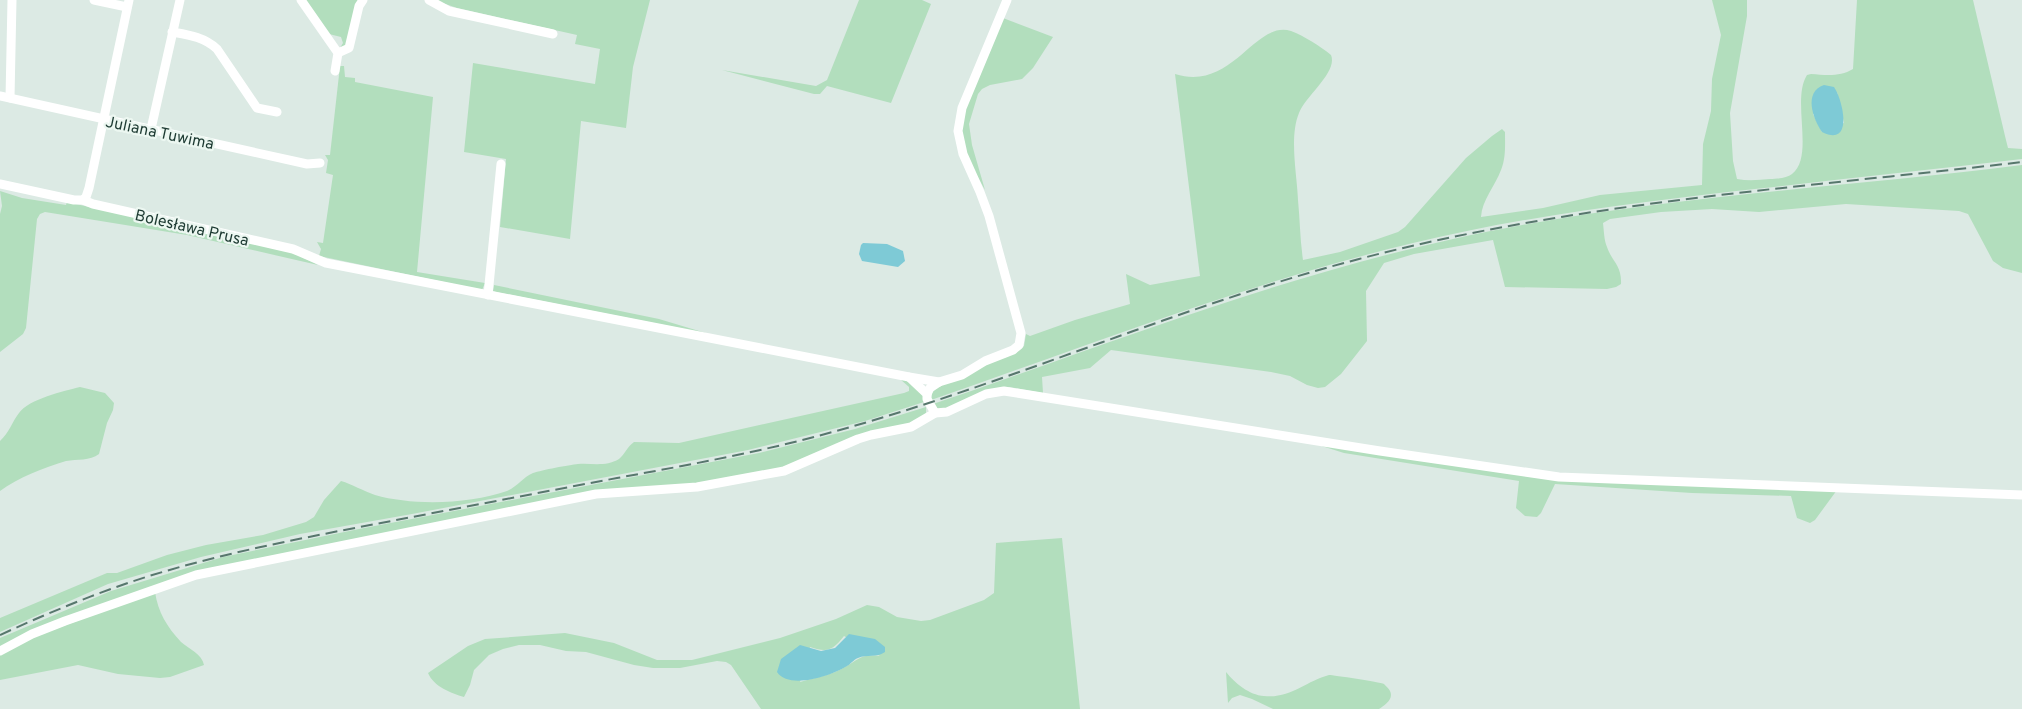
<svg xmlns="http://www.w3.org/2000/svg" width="2022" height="709" font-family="Overpass,sans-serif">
<rect width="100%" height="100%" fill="#dceae4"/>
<!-- green -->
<g fill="#b2debd" fill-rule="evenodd">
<path d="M306 0H360L347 45 340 48 343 43 341 37 329 34Z"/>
<path d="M434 0H650L633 67 626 128 581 121 570 239 500 227 506 159 464 152 473 63 595 84 600 49 575 44 577 35 457 8Z"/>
<path d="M859 0H922L931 4 891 103 827 86 820 94H814L722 70 816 86 827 80Z"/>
<path d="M1712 0H1747V16L1730 113 1733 161 1737 179C1748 181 1759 180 1770 179 1777 179 1787 178 1792 174 1815 156 1791 100 1807 75L1811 74C1826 75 1840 77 1853 69L1857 0H1973L2005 136 2008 148 2022 149V159C1936 169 1850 178 1764 188 1647 201 1529 215 1413 243 1247 283 1092 344 931 400L932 392 935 388 1020 349 1024 346 1026 334 1030 336 1075 320 1130 304 1126 274 1150 285 1200 276 1175 74C1233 92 1254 20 1291 31 1304 36 1320 46 1331 55 1338 72 1306 95 1299 113 1289 137 1297 174 1298 200 1300 220 1300 240 1303 260L1340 252 1398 232 1405 227 1466 158 1492 136 1502 129 1505 132C1505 144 1506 158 1501 170 1495 186 1482 200 1481 217L1543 208 1600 195 1702 185 1703 144 1711 111 1712 79 1721 35ZM1837 92 1844 123 1822 132 1813 114Z"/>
<path d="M1003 18 1053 37 1033 68 1022 79 990 85 982 89 978 94 969 124 972 145 985 190 968 159 961 132 967 103Z"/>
<path d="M340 66H344L345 77 355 78V82L433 97 417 272 485 283 482 290 319 256 321 249 317 242 323 243 333 175 326 173 328 160 325 155H330Z"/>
<path d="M2022 165V273L2003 268 1993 261 1968 214 1959 211 1846 204 1759 212 1712 209 1661 212 1610 219 1603 223C1604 231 1604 240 1607 247 1612 262 1622 265 1621 284L1616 287 1607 289 1505 287 1493 240 1414 254 1384 263 1366 291 1367 341 1341 374 1325 387 1318 388 1307 385 1290 376 1271 372 1111 350 1090 368 1042 377 1043 393 1009 387 948 409H938L933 404C1106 345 1275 278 1453 239 1640 197 1833 189 2022 165Z"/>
<path d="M0 191 22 198 66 205 67 202 294 253 318 265 187 235 45 212 40 214 37 219 26 328 23 334 0 352V214L2 206Z"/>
<path d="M494 285 659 319 709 334 496 292 493 291Z"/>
<path d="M900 379 907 380 924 396V402L865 421 748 450 412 514 300 534 201 557 108 584 0 632V618L107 573H117L167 555 206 545 263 535 306 522 314 517 324 500 341 481C352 484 363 491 375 495 413 506 470 504 507 491 517 487 523 477 533 473 542 470 569 465 578 464 592 463 606 467 619 459 625 454 627 447 634 442L679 443 904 393 909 391V387Z"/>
<path d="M80 387 105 393 114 403 113 410 107 423 99 454C90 461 77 459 66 461 43 468 19 477 0 491V441C9 433 12 422 19 413 29 399 64 391 80 387Z"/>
<path d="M926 407V414L918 421 797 465 701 484 643 488 191 573 0 648V638L111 591 223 557 359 529 759 453 855 429Z"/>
<path d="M1309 442 1537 477 1837 490 1815 520 1810 523 1797 518 1791 496 1692 493 1555 484 1541 513 1537 517 1525 516 1516 508 1519 481 1344 453Z"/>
<path d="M1062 538 1080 709H761L731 665 726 662 717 661 680 668H653L634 665 586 652 566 651 540 645H519L503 649 489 655 474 670 470 685 464 697C451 693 434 687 428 673L468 646 485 639 565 633 614 643 657 660H692L780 638 836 619 867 605 879 607 897 617 921 621 930 620 984 600 994 593 996 543ZM844 636 880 656C860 654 860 659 845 667 832 675 814 678 800 682L810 647C828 653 833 650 844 636Z"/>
<path d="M155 592C158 612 167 627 181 642 189 649 202 654 204 665L170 677 160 678 118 674 78 665 0 680V653L23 641Z"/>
<path d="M1226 672C1235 683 1249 695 1264 696 1290 699 1306 681 1329 675 1333 675 1380 682 1384 684 1386 686 1389 689 1390 691 1394 699 1385 705 1379 709H1273L1252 699 1240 695 1232 698 1228 703Z"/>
</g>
<!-- water -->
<g fill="#7ecad6">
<path d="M1824 85 1834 87C1843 100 1854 148 1822 132 1813 119 1803 92 1824 85Z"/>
<path d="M863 243 887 244 903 251 905 261 898 267 862 261 859 254 861 245Z"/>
<path d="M849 634 875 639 885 647V652C877 658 867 654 858 658 853 660 851 664 847 666 831 676 789 690 777 672L781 659 800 645 821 651 835 648Z"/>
</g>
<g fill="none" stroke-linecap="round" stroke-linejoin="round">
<!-- street -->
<g stroke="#fff" stroke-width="9">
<path d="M94 0 127 7"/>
<path d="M301 0 338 53 335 71"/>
<path d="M429 0 449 11 553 34"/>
<path d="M172 32C189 35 204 37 217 49L257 108 277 112"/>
<path d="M338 53 349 48 359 6 363 0"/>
<path d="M0 96 307 164 320 163"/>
<path d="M10 98 12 0"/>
<path d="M151 129 180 0"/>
<path d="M0 184 74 200H83L93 204 293 249 326 263 909 377 939 382"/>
<path d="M83 200 86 197 89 188 129 0"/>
<path d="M488 295 501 164"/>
<path d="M909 377 927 394V399L935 413"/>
<path d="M927 394 930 388 939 382 962 375 985 361 1013 350 1019 345 1021 333 989 216 980 192 963 154 958 131 962 108 1007 0"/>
<path d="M0 651 32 634 65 621 196 575 596 494 697 487 784 471 858 439 871 435 911 427 935 413 947 412 986 394 1004 391 1380 451 1559 477 2022 495"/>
</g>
<!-- rail -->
<path stroke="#57776d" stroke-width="2" stroke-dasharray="12 6" stroke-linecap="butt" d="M0 635C48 613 96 593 146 577 223 553 302 538 381 523 459 508 538 493 617 478 672 468 727 458 782 445 979 398 1163 310 1359 259 1576 202 1800 188 2022 162"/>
</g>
<g text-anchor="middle" stroke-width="4.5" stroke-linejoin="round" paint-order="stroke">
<!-- street labels -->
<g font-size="16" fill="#1d3a32" stroke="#ecf7f1">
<text transform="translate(160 132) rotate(12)" y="6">Juliana Tuwima</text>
<text transform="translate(192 227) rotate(13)" y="6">Bolesława Prusa</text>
</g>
</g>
</svg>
